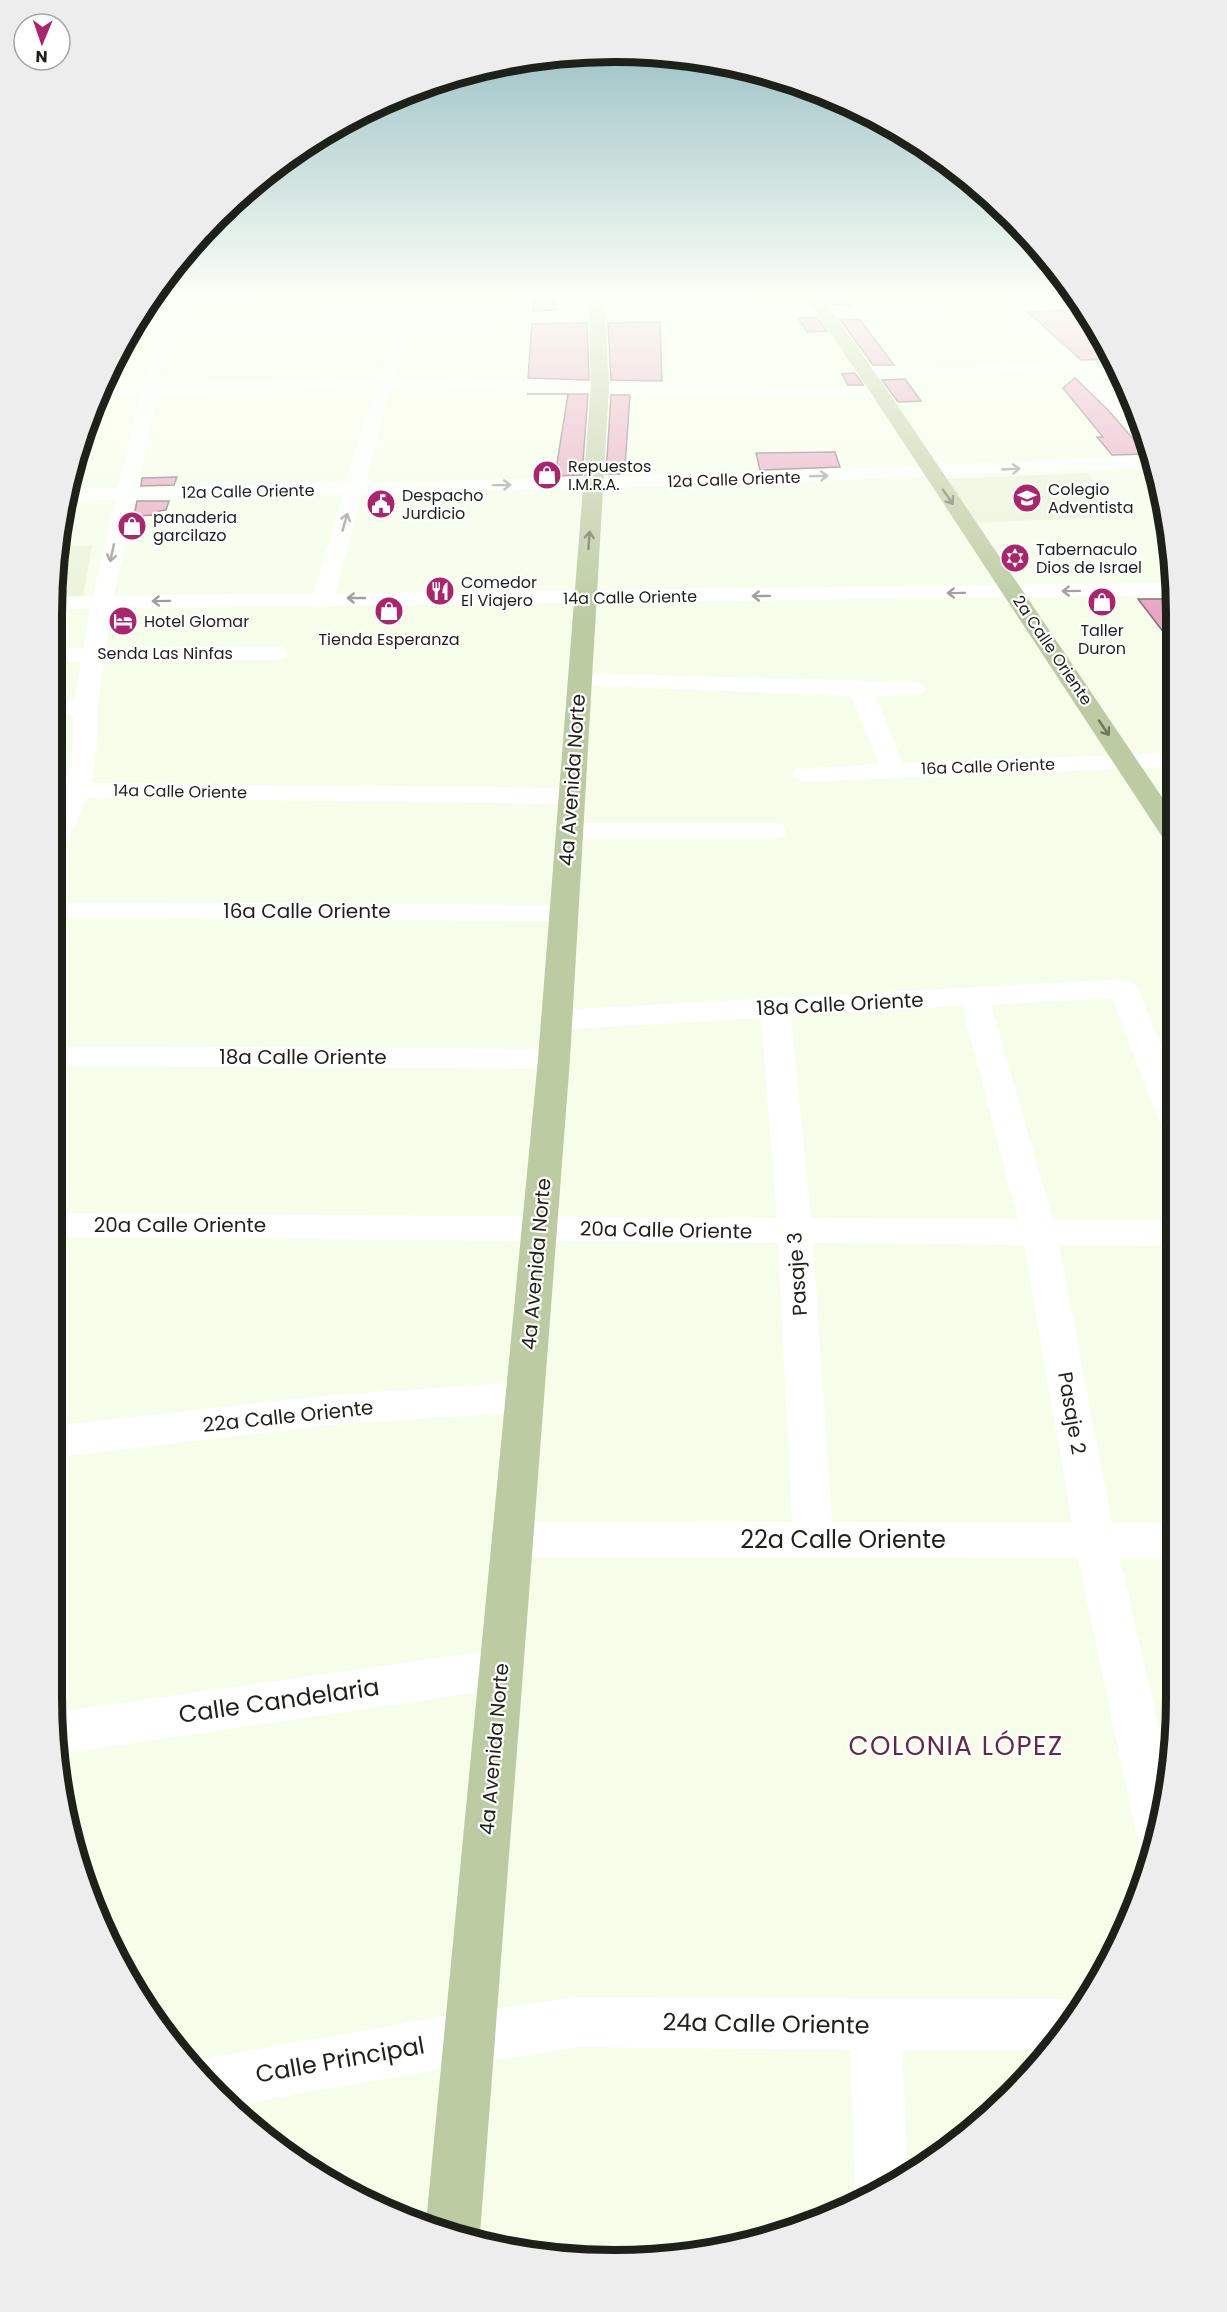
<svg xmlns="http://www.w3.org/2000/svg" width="1227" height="2312" font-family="Poppins,sans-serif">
<rect width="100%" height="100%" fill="#f6feea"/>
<!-- built -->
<g fill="#e9f4d9">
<path d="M1090 473 1105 517 973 523 941 479Z"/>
<path d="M57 546H92L83 597 52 596V577Z"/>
</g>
<!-- building -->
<g fill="#e9a5c1" stroke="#836f77" stroke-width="1.5">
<path d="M821 294H841L850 306 828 303Z"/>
<path d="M1004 294H1043L1048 298 1013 299Z"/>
<path d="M533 301H555L556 310 533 311Z"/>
<path d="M1062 310 1105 350 1110 359 1081 360 1028 312Z"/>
<path d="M817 317 827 331 807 332 798 318Z"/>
<path d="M840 319 860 320 894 365H873Z"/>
<path d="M660 322 662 381 611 380 608 323Z"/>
<path d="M583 323H587L589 380 528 378 532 324Z"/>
<path d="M854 373 857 376 863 385H848L842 374Z"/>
<path d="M1075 378 1109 411 1146 454 1112 455 1097 437H1103L1063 388Z"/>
<path d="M905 379 921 401 898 402 882 380Z"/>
<path d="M527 394H588L582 475 555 476 568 394Z"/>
<path d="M611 395H630L625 466H620V474H606Z"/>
<path d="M835 452 840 467 760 470 756 453Z"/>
<path d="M177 477 174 485 141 486 142 478Z"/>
<path d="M137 501H169L166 510 159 511 157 515 134 516Z"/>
<path d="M1138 599H1171V642Z"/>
</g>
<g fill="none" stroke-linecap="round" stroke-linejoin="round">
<!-- minor -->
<g fill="#fff" fill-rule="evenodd">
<path d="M173 294H188L179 322 398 316 406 294H421L414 316 823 305 848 308 994 302 992 299 995 296 1000 294 1012 301 1076 299 1081 307 1022 310 1080 362 1112 361 1117 370 1091 372 1138 416 1143 435 1136 434 1072 372 864 378 856 373 864 368 1061 362 1004 311 848 318 823 315 411 325 394 378 880 388 886 389 889 393 886 397 880 398 391 388 365 483 744 473 1149 456 1152 467 744 484 362 494 335 593 1171 583V595L112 609 106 648 277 646 285 648 288 653 285 658 277 660 104 661 97 708 98 735 92 783 570 788 579 791 583 796 579 801 570 804 87 798 65 846 61 852 52 854V818L65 790 74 735 73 715 52 716V702L74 701 81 662H52V648H83L90 609H52V597L93 596 115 500 66 501 67 489 118 488 140 395 97 396 101 386 143 385 160 332H129L135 323 163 322ZM395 326 377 378 160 384 176 332ZM374 388 346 483 138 488 158 395ZM343 495 314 593 114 596 135 499Z"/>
<path d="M578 673 914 682 922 684 926 689 922 694 875 696 903 763 1172 753V767L805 782 796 779 792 774 796 769 879 764 851 696 570 685 566 680 570 675Z"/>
<path d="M568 823H774L783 825 787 831 783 837 774 839H568L559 837 555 831 559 825Z"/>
<path d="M52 902 563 905 573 907 577 913 573 919 563 921 52 918Z"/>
<path d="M1123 979 1133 982 1138 988 1173 1076V1128L1162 1125 1157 1117 1112 998 991 1005 1053 1220H1173V1246L1059 1245 1112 1523H1174V1559L1120 1558 1169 1773 1157 1844 1153 1854 1142 1849 1136 1833 1078 1558 513 1557 499 1551 493 1539 499 1527 513 1521 792 1522 778 1243 51 1237 52 1213 777 1218 761 1018 556 1030 545 1027 541 1020 545 1013 556 1010ZM962 1006 1018 1219 811 1218 791 1016ZM813 1243 1024 1245 1072 1523 832 1522Z"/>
<path d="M52 1046 554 1049 565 1052 570 1059 565 1066 554 1069 52 1066Z"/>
<path d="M524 1382 537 1386 543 1397 537 1408 524 1412 330 1425 51 1458V1426L330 1395Z"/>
<path d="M501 1649 516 1655 523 1669 516 1683 501 1689 60 1754 53 1713 57 1712Z"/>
<path d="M579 1997 1063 1999 1077 2004 1045 2050H902L908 2176 860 2202 855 2190 850 2050 579 2047 469 2064 236 2105 193 2065 212 2057 469 2012Z"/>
</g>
<!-- major -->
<g fill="#bccba2" fill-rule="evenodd">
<path d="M584 294H600L605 316 609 386 570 1059 480 2234 476 2243 468 2242 426 2223 538 1059 591 386 589 316Z"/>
<path d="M800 294H815L829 307 889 393 1172 812V840L1163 838 1159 832 871 393 817 313Z"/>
</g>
</g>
<!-- one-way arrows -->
<defs><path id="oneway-shaft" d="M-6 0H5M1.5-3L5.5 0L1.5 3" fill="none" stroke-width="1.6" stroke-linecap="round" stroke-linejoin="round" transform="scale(1.5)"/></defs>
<g stroke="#9a9b98">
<use href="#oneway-shaft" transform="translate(1011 469) rotate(-3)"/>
<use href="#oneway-shaft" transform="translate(819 476) rotate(-2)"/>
<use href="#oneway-shaft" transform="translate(502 485) rotate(-1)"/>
<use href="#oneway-shaft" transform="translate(345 522) rotate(-74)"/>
<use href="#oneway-shaft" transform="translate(112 553) rotate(102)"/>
<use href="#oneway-shaft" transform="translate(1071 591) rotate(179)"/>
<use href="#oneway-shaft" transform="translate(956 593) rotate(179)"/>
<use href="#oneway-shaft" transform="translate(761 596) rotate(179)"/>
<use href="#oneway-shaft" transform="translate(356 598) rotate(180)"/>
<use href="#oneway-shaft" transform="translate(161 601) rotate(179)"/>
</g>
<g stroke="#6d765e">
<use href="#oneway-shaft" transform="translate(948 497) rotate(55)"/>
<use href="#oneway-shaft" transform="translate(589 540) rotate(-86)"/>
<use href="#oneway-shaft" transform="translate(1104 728) rotate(56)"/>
</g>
<!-- sky -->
<linearGradient id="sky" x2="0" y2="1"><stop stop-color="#8db8be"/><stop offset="0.48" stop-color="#fbfff6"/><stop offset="1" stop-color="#fbfff6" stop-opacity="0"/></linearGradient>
<rect width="1227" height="617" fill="url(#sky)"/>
<!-- icons -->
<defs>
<g id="shop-disc" transform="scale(1.5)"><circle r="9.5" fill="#ab256c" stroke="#fff"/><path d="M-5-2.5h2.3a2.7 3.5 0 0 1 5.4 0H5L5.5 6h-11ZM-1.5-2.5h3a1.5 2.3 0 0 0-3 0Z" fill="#fff"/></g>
<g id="university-disc" transform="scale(1.5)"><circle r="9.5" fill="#ab256c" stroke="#fff"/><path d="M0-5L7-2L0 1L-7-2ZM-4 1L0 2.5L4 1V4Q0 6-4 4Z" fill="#fff"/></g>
<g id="civic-disc" transform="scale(1.5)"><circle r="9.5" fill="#ab256c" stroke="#fff"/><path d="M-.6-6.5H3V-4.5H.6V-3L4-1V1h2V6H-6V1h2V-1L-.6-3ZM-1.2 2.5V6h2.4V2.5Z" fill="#fff"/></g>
<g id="synagogue-disc" transform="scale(1.5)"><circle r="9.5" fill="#ab256c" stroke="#fff"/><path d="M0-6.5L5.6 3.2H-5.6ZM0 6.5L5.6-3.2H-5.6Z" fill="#fff"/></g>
<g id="restaurant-disc" transform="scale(1.5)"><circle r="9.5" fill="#ab256c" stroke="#fff"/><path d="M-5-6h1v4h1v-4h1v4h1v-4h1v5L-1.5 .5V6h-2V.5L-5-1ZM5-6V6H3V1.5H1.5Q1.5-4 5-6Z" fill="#fff"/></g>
<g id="hotel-disc" transform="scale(1.5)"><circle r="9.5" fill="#ab256c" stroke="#fff"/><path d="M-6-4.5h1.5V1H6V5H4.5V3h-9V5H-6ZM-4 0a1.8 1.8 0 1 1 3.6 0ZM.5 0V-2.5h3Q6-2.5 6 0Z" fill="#fff"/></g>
</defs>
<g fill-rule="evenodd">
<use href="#shop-disc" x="547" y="475"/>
<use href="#university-disc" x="1027" y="498"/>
<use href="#civic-disc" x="381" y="504"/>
<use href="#shop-disc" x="132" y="526"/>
<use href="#synagogue-disc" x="1015" y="558"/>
<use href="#restaurant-disc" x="440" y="591"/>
<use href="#shop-disc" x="1102" y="602"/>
<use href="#shop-disc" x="389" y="611"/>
<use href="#hotel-disc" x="123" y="621"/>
</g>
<g text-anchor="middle" stroke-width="4.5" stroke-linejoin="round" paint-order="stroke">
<!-- far-poi labels -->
<g font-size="16" fill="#1e211a" stroke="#fff" text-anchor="start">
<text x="568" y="472">Repuestos<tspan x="568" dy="18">I.M.R.A.</tspan></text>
<text x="1048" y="495">Colegio<tspan x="1048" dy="18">Adventista</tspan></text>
<text x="402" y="501">Despacho<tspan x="402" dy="18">Jurdicio</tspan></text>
<text x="153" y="523">panaderia<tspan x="153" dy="18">garcilazo</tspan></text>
<text x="1036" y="555">Tabernaculo<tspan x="1036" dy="18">Dios de Israel</tspan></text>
<text x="461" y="588">Comedor<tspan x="461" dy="18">El Viajero</tspan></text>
<text x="144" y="627">Hotel Glomar</text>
<text x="1102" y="636" text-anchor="middle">Taller<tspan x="1102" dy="18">Duron</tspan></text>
<text x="389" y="645" text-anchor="middle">Tienda Esperanza</text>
</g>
<!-- far-street labels -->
<g font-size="16" fill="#1e211a" stroke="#fff">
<text transform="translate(734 479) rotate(-2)" y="6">12a Calle Oriente</text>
<text transform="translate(248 491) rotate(-1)" y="6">12a Calle Oriente</text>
<text transform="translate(630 597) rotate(-1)" y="6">14a Calle Oriente</text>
<text transform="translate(1053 650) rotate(56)" y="6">2a Calle Oriente</text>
<text x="165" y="659">Senda Las Ninfas</text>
<text transform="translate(988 766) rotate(-2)" y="6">16a Calle Oriente</text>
<text transform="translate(180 791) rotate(1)" y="6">14a Calle Oriente</text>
</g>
<!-- street labels -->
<g font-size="20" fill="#1e211a" stroke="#fff">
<text transform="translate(572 780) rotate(-86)" y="7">4a Avenida Norte</text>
<text x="307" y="918">16a Calle Oriente</text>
<text transform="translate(840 1004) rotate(-3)" y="7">18a Calle Oriente</text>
<text x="303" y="1064">18a Calle Oriente</text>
<text x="180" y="1232">20a Calle Oriente</text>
<text transform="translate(666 1230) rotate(1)" y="7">20a Calle Oriente</text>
<text transform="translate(536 1264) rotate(-85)" y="7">4a Avenida Norte</text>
<text transform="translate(797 1274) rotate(-94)" y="7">Pasaje 3</text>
<text transform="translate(1072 1413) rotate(80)" y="7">Pasaje 2</text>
<text transform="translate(288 1416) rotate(-6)" y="7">22a Calle Oriente</text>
<text transform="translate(494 1749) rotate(-85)" y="7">4a Avenida Norte</text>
</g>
<!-- near-street labels -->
<g font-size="24" fill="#1e211a" stroke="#fff">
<text x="843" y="1548">22a Calle Oriente</text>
<text transform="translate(279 1701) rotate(-8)" y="8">Calle Candelaria</text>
<text transform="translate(766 2024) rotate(1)" y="8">24a Calle Oriente</text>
<text transform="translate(340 2060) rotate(-10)" y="8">Calle Principal</text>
</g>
<!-- near-neighbourhood labels -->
<g font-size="26" letter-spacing="1.5" fill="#682746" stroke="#fff">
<text x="956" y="1755">COLONIA LÓPEZ</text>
</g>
</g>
<!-- crop -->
<path d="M0 0H1227V2312H0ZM614 62H614A552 552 0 0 1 1166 614V1698A552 552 0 0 1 614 2250H614A552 552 0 0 1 62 1698V614A552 552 0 0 1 614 62Z" fill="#ededed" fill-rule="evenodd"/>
<path fill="none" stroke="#1e211a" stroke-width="8" d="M614 62H614A552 552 0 0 1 1166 614V1698A552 552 0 0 1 614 2250H614A552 552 0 0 1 62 1698V614A552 552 0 0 1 614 62Z"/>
<!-- north arrow -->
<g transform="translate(42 42) rotate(182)"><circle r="28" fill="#ffffff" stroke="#a5a6a3" stroke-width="1.5"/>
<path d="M0-4.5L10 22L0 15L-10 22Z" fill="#ab256c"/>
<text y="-9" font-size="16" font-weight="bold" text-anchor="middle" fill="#1e211a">N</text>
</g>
</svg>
